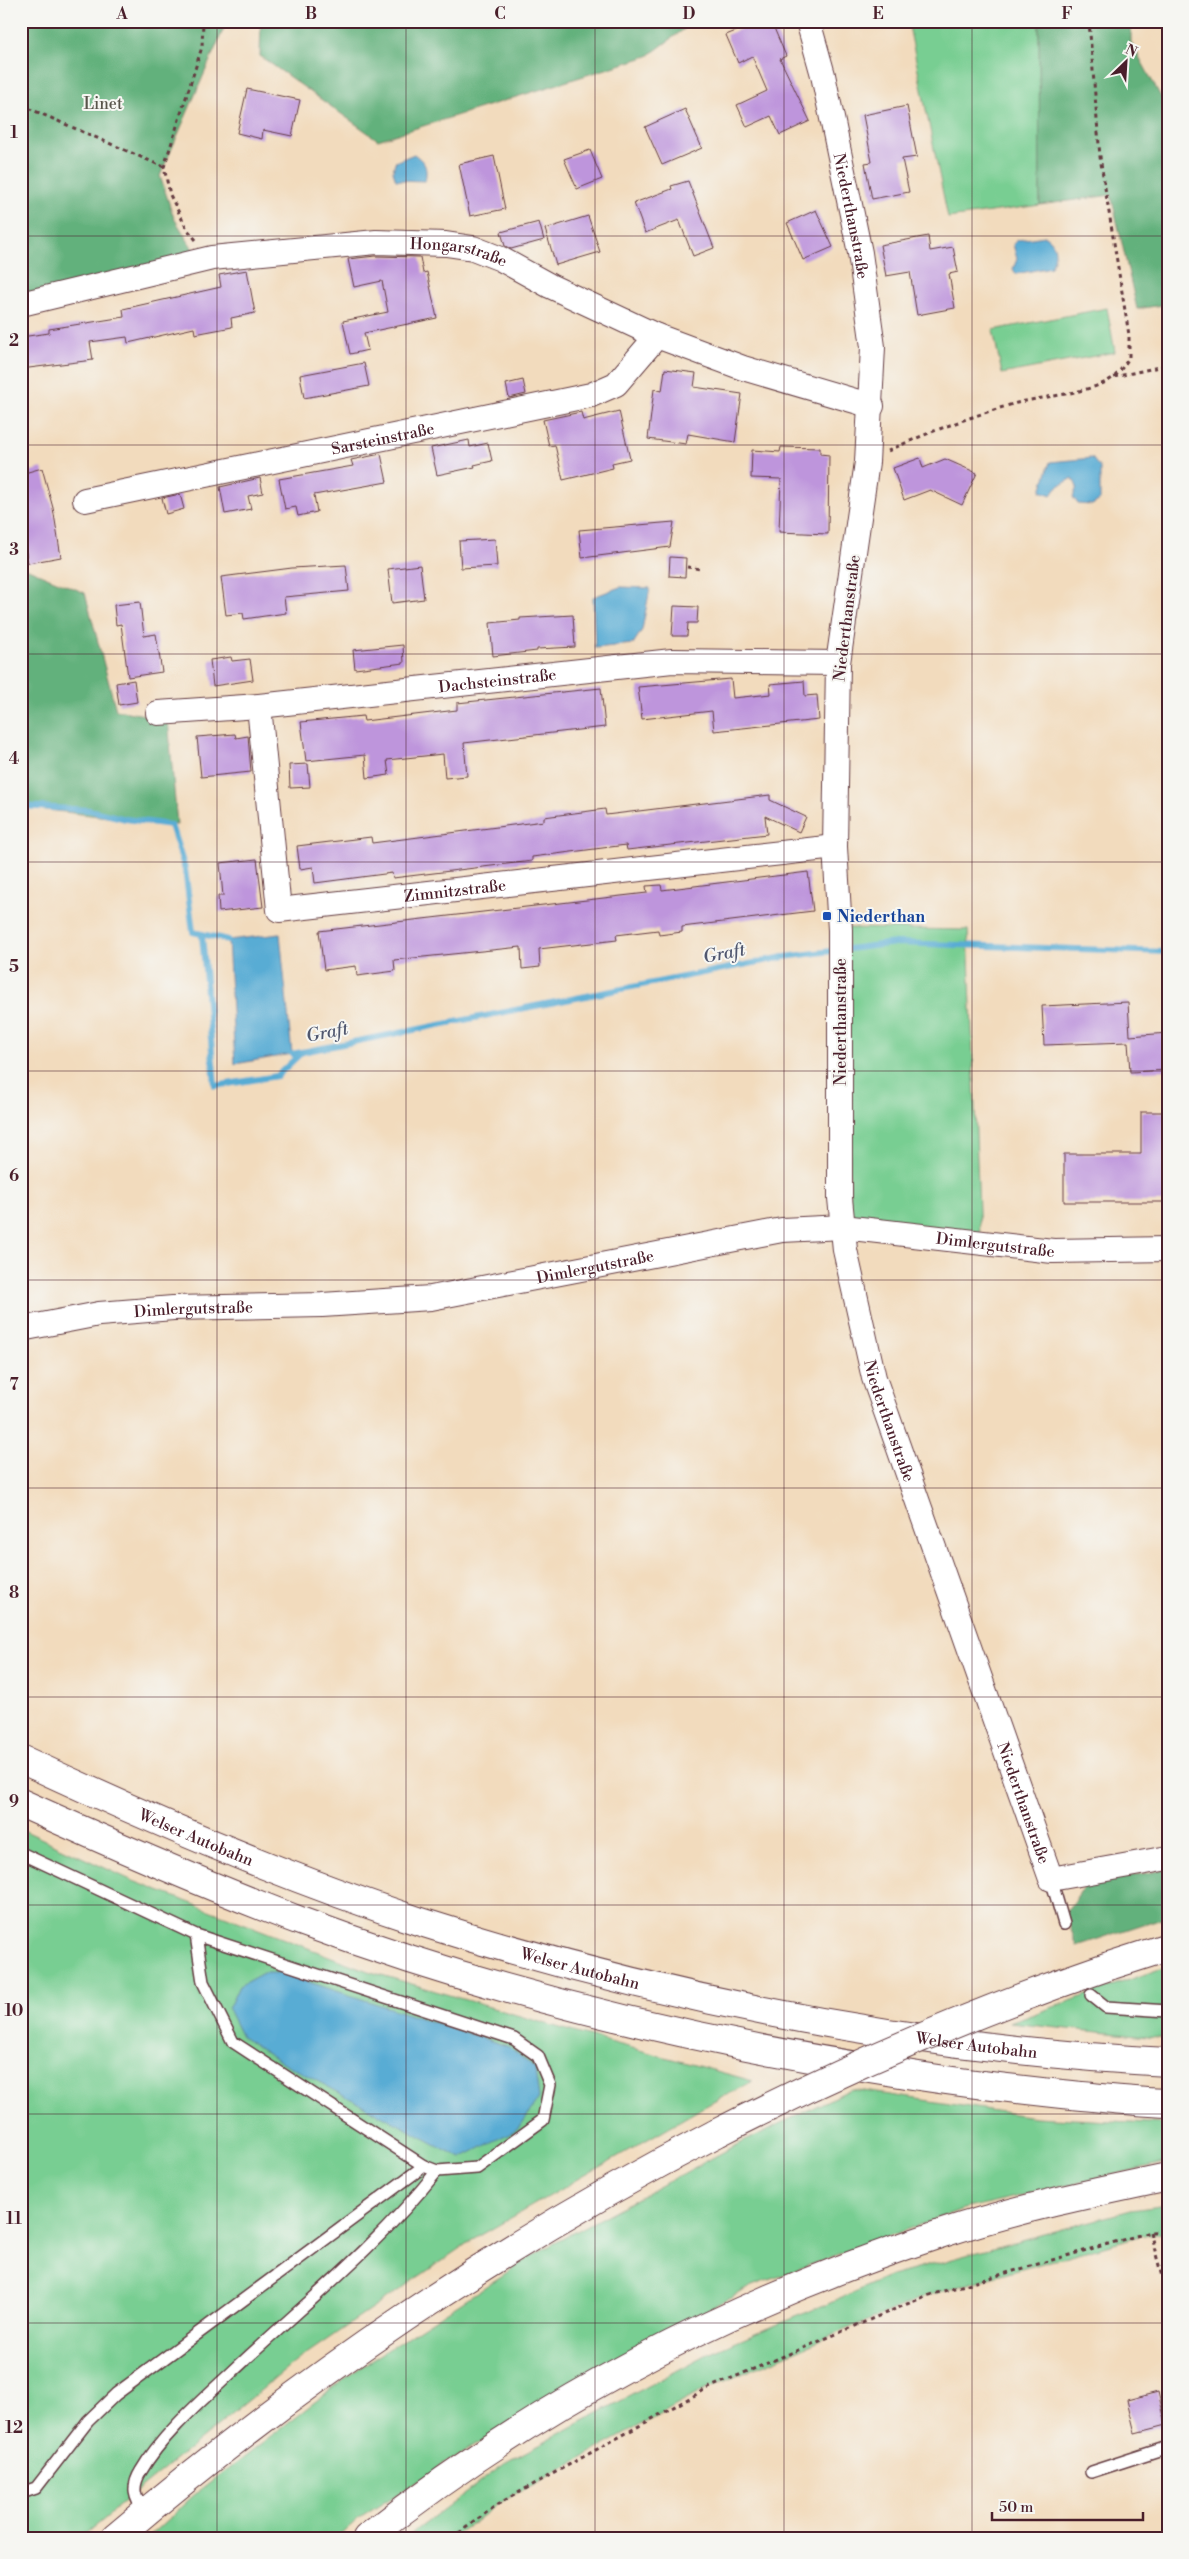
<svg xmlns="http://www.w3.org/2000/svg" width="1189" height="2559" font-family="'Libre Bodoni',serif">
<rect width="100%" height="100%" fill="#f6f6f2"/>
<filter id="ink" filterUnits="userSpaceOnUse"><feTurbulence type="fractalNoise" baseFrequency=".02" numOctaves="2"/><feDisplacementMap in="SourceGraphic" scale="10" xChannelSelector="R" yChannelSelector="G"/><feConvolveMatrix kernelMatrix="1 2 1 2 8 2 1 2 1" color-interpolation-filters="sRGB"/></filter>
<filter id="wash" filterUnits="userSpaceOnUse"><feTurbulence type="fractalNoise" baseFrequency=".0096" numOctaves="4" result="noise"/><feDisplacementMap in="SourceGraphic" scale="20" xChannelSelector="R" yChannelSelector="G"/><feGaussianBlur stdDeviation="1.12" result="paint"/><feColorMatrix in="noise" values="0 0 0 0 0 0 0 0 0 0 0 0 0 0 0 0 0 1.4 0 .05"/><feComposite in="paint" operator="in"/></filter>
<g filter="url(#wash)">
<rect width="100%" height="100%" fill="#f2dbbd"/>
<!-- green -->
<g fill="#78ce92" stroke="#61765e">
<path d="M908 21H1039L1040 205 948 218Z"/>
<path d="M1107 308 1115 352 1002 374 993 330Z"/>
<path d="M847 928 968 930 980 1236 850 1217Z"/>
<path d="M21 1829 133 1881 368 1971 577 2033 753 2081 702 2108 469 2242 299 2359 80 2538H21Z"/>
<path d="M1168 1966V2039L1009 2023Z"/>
<path d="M851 2089 1035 2117 1168 2124V2162L963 2209 752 2286 593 2370 358 2519 337 2538H147L193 2496 355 2371 540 2251 727 2150Z"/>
<path d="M1168 2205V2231L1139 2236 926 2296 706 2389 498 2504 452 2538H405L507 2462 706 2355 891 2276 1131 2210Z"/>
</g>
<!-- forest -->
<g fill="#62b17c" stroke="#566854">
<path d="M21 21H227L160 176 174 218 199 259 21 297Z"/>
<path d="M261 21H695L648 56 378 140 260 56Z"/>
<path d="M1039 21H1131V42L1168 110V304L1137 309 1111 195 1040 205Z"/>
<path d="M21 566 85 593 116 710 168 719 177 825 21 807Z"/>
<path d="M1168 1869V1916L1077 1946 1065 1913 1086 1884Z"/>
</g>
<!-- water -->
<g fill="#58acd4" stroke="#516680">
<path d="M414 154C425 162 428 167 425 181L396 180 393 171 395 162Z"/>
<path d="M1045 236C1057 244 1057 254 1051 267L1016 274 1013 269 1017 259 1013 244 1018 240Z"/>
<path d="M1092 458 1100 468V500L1092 505 1078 504 1073 497 1077 487 1073 478 1057 487 1051 495 1041 491 1050 462Z"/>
<path d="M620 587 650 588 642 630 633 644 595 648 593 597Z"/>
<path d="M280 934 292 1054 235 1064 228 940Z"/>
<path d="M263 1973H281L510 2047 535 2069 539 2098 519 2128 461 2158 280 2061 242 2037 228 2009 239 1986Z"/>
</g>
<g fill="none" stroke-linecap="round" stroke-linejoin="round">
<!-- stream -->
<g stroke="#58acd4" stroke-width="6">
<path d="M21 806 89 810 126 819 171 825 185 869 193 932 228 940"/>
<path d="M202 935 215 1086 277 1076 302 1052"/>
<path d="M292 1054 784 957 896 943 1168 952"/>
</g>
</g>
<g id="blocks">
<!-- building -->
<g fill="#be95dc">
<path d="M738 21H771L786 56 780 59 810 121 780 135 771 116 747 127 737 105 767 91 752 56 738 63 726 35 741 29Z"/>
<path d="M247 89 300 100 292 136 263 130 262 139 237 133Z"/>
<path d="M907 106 917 157 902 159 909 192 872 199 865 163 872 162 863 115Z"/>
<path d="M685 109 702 148 662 165 645 127Z"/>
<path d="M590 150 602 179 577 189 564 159Z"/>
<path d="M494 156 505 209 470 216 459 164Z"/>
<path d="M688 181 714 248 693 256 679 220 645 233 634 203 672 189 671 186Z"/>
<path d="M816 210 833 247 803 260 787 223Z"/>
<path d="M588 216 600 252 556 265 545 229Z"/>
<path d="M539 222 544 240 511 249 505 246 501 232Z"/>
<path d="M928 236 930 251 953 247 958 272 949 274 955 308 917 315 910 272 886 276 880 245Z"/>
<path d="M376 256 420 257 423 273 427 272 437 318 364 333 368 350 350 354 343 321 388 312 382 281 354 287 348 259Z"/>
<path d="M247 270 255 313 231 318 232 327 195 334 194 328 128 343 127 337 90 342 93 360 21 369V337L49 333V329L124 317 123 309 221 287 219 275Z"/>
<path d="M364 363 369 386 304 398 300 375Z"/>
<path d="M665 369 696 373 694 387 742 394 735 442 688 434 686 444 648 439 654 389 662 391Z"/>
<path d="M523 380 526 394 509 398 506 384Z"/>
<path d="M619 411 630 459 612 463 613 468 563 480 555 445 549 446 543 420 581 412 583 420Z"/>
<path d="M469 440 470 447 488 443 492 461 474 465 475 467 437 475 431 448Z"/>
<path d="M781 447 820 448V454L829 455 828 534 779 532 781 479 751 478 752 450 780 452Z"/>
<path d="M381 454 387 482 314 495 317 512 298 516 296 507 285 509 279 479 353 466 351 460Z"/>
<path d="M920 458 923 468 945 459 977 473 962 505 930 490 904 500 893 468Z"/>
<path d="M42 468 53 508 61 557 28 563 21 528V474Z"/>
<path d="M260 478 263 493 248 496 251 509 225 514 220 487Z"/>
<path d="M180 494 184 509 166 514 162 498Z"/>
<path d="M674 522 670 547 582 558 579 530Z"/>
<path d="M495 539 497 566 461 568 459 541Z"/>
<path d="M670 557 686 558 685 577 669 576Z"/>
<path d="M346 565 349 591 284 597 286 613 244 619 243 613 226 615 221 577 292 568Z"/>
<path d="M420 565 424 599 392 603 388 569Z"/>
<path d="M140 602 144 636 156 634 162 672 128 677 121 624 116 625 114 605Z"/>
<path d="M674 606 698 607 697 623H688L687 636H672Z"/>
<path d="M573 615 575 647 537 649V651L493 656 490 623 520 620V618Z"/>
<path d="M403 645 404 663 355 669 353 650Z"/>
<path d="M231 657 232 661 250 659 253 680 213 686 210 660Z"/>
<path d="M731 679 733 698 771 694 770 684 804 681 805 696 817 695 819 720 714 731 712 711 642 719 638 687Z"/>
<path d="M134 680 137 702 119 705 116 683Z"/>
<path d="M601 688 605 727 464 743 467 776 445 778 443 754 387 760 389 775 367 778 365 755 306 761 301 722 363 716 364 721 457 710V703Z"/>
<path d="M235 734 236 738 248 736 251 772 201 777 197 737Z"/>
<path d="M308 764 310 787 290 788 289 765Z"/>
<path d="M770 795V800L806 817 799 832 765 816 767 834 627 850 626 845 532 857V861L393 878 392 873 315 883 313 867 300 869 297 846 371 837 372 843 544 821V817L605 809 606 815Z"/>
<path d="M257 859 263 907 219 912 218 896H223L220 863Z"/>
<path d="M808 872 813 911 682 927V932L659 935 658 930 616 935 617 940 539 949 540 967 522 969 521 947 394 960 395 971 357 976 356 966 324 970 319 931 647 893 646 886 661 885 662 890Z"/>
<path d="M1128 1002 1130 1036 1168 1033V1070L1130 1072 1128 1042 1044 1045 1042 1006Z"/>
<path d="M1141 1112H1168V1202H1064V1154H1141Z"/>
<path d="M1158 2392 1166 2425 1135 2433 1127 2400Z"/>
</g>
</g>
</g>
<g filter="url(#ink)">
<use href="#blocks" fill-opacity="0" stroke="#633b41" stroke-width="1"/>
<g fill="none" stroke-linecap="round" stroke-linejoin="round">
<!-- service casing -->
<g stroke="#633b41" stroke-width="14">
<g id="service">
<path d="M21 1853 196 1935 514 2039 538 2056 550 2085 543 2120 477 2168 437 2171 424 2166 233 2042 203 1982 196 1935"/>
<path d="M1051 1879 1064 1924"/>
<path d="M1091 1995 1106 2007 1168 2011"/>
<path d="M1091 2472 1168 2447"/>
<path d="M21 2493 36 2488 88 2421 116 2394 424 2166"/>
<path d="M145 2512C134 2498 131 2487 141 2471 161 2436 201 2401 231 2373 301 2307 377 2247 437 2171"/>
</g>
</g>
<!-- minor casing -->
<g stroke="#633b41" stroke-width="26">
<g id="minor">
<path id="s1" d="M808 21 823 75 860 253 873 347 867 462 838 663 835 847 840 930V1198L845 1250 874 1378 1051 1879 1168 1858"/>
<path id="s2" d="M21 304 212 258 376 242 446 244 473 248 501 259 550 286 657 336 743 368 872 406"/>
<path id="s3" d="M85 500 591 395 616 384 657 336"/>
<path id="s4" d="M259 706 279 910 835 847"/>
<path id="s5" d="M158 713 259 706 672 661 838 663"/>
<path id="s6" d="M21 1329 99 1314 173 1308 322 1305 431 1298 782 1230 843 1227 1053 1251 1168 1249"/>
</g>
</g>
<!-- motorway casing -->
<g stroke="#633b41" stroke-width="30">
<g id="motorway">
<path id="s7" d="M21 1759C151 1820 284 1877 421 1922 662 1999 915 2049 1168 2062"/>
<path d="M21 1803C114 1845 207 1886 303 1922 494 1993 693 2041 894 2072 953 2082 1013 2089 1072 2095 1104 2098 1136 2102 1168 2103"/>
<path d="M1109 1966 1168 1947"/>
<path d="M115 2538C303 2378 498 2246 717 2133"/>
<path d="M367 2538C539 2402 734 2301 943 2233 1016 2209 1092 2193 1168 2177"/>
</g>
</g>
<!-- path -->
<g stroke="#633b41" stroke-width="3" stroke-dasharray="4 4" stroke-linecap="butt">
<path d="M21 105 164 167"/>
<path d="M196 240 187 229 170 195 164 167 202 47 203 21"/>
<path d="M1114 377 1168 365"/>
<path d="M888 451C928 432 970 417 1013 404 1040 396 1094 394 1115 376 1120 371 1125 364 1129 358V335L1100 157 1089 21"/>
<path d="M687 567 701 569"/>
<path d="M1150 2232 1168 2299"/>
<path d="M452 2538 498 2504 706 2389 926 2296 1150 2232 1168 2231"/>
</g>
<!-- service -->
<use href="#service" stroke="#fff" stroke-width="11"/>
<!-- minor -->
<use href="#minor" stroke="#fff" stroke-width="24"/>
<!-- motorway -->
<use href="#motorway" stroke="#fff" stroke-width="28"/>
<!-- motorway-bridge casing -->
<g stroke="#633b41" stroke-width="30" stroke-linecap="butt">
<path id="motorway-bridge" d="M717 2133C844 2068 974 2012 1109 1966"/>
</g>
<!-- motorway-bridge -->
<use href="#motorway-bridge" stroke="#fff" stroke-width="28"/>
</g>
</g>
<!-- grid -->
<path fill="none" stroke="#4a1f2b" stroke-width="1" stroke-opacity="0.55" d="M217 21V2538M406 21V2538M595 21V2538M784 21V2538M972 21V2538M21 236H1168M21 445H1168M21 654H1168M21 862H1168M21 1071H1168M21 1280H1168M21 1488H1168M21 1697H1168M21 1905H1168M21 2114H1168M21 2323H1168"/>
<!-- markers -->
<rect fill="#1a4fb4" stroke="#f6f6f2" stroke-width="2" x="822" y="911" width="10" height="10" rx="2.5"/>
<g text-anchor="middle" stroke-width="4" stroke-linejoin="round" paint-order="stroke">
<!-- park labels -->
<g font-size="16" fill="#58544a" stroke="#f6f6f2">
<text x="103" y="109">Linet</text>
</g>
<!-- street labels -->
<g font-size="16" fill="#4a1f2b" stroke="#f6f6f2">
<text dy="6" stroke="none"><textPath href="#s1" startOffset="200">Niederthanstraße</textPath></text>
<text dy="6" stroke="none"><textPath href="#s2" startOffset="445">Hongarstraße</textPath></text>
<text dy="6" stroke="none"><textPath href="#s3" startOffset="304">Sarsteinstraße</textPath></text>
<text transform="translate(846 618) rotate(-83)" y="6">Niederthanstraße</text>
<text dy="6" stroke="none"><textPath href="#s5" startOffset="341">Dachsteinstraße</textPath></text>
<text dy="6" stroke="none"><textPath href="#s4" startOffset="382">Zimnitzstraße</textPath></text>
<text transform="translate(840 1022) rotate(-90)" y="6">Niederthanstraße</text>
<text dy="6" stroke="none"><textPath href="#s6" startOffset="984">Dimlergutstraße</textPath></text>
<text dy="6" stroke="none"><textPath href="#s6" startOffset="579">Dimlergutstraße</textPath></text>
<text dy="6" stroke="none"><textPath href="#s6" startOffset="174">Dimlergutstraße</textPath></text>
<text dy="6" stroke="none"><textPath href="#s1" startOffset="1415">Niederthanstraße</textPath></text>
<text dy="6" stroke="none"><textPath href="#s1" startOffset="1820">Niederthanstraße</textPath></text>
<text dy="6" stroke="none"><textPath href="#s7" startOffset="192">Welser Autobahn</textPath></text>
<text dy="6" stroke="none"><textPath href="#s7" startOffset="598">Welser Autobahn</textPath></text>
<text dy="6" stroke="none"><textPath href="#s7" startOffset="1002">Welser Autobahn</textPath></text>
</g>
<!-- transit labels -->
<g font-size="16" font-weight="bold" fill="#164399" stroke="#f6f6f2" text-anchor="start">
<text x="837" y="922">Niederthan</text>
</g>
<!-- water labels -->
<g font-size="18" font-style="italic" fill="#50576f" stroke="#f6f6f2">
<text transform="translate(724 953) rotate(-11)" y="6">Graft</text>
<text transform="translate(327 1032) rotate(-11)" y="6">Graft</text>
</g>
</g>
<!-- margin -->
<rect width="1189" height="2559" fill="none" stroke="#f6f6f2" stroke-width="55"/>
<!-- north arrow -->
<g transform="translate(1126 62) rotate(25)" stroke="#f6f6f2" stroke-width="4" paint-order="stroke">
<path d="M0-4L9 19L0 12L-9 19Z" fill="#4a1f2b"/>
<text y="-8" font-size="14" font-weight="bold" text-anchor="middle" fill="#4a1f2b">N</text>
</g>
<!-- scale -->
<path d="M992 2512v8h151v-8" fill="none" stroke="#4a1f2b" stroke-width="2.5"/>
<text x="999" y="2512" font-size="15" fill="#4a1f2b" stroke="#f6f6f2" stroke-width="4" paint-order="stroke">50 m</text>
<rect x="28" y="28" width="1134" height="2504" fill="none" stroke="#4a1f2b" stroke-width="2"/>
<g font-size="16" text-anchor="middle" font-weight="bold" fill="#4a1f2b">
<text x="122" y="19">A</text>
<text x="311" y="19">B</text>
<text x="500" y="19">C</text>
<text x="689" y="19">D</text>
<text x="878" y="19">E</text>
<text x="1067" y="19">F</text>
<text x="14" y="138">1</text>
<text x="14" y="346">2</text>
<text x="14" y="555">3</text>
<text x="14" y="764">4</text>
<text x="14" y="972">5</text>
<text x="14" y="1181">6</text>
<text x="14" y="1390">7</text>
<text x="14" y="1598">8</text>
<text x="14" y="1807">9</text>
<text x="14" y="2016">10</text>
<text x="14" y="2224">11</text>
<text x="14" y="2433">12</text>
</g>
</svg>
